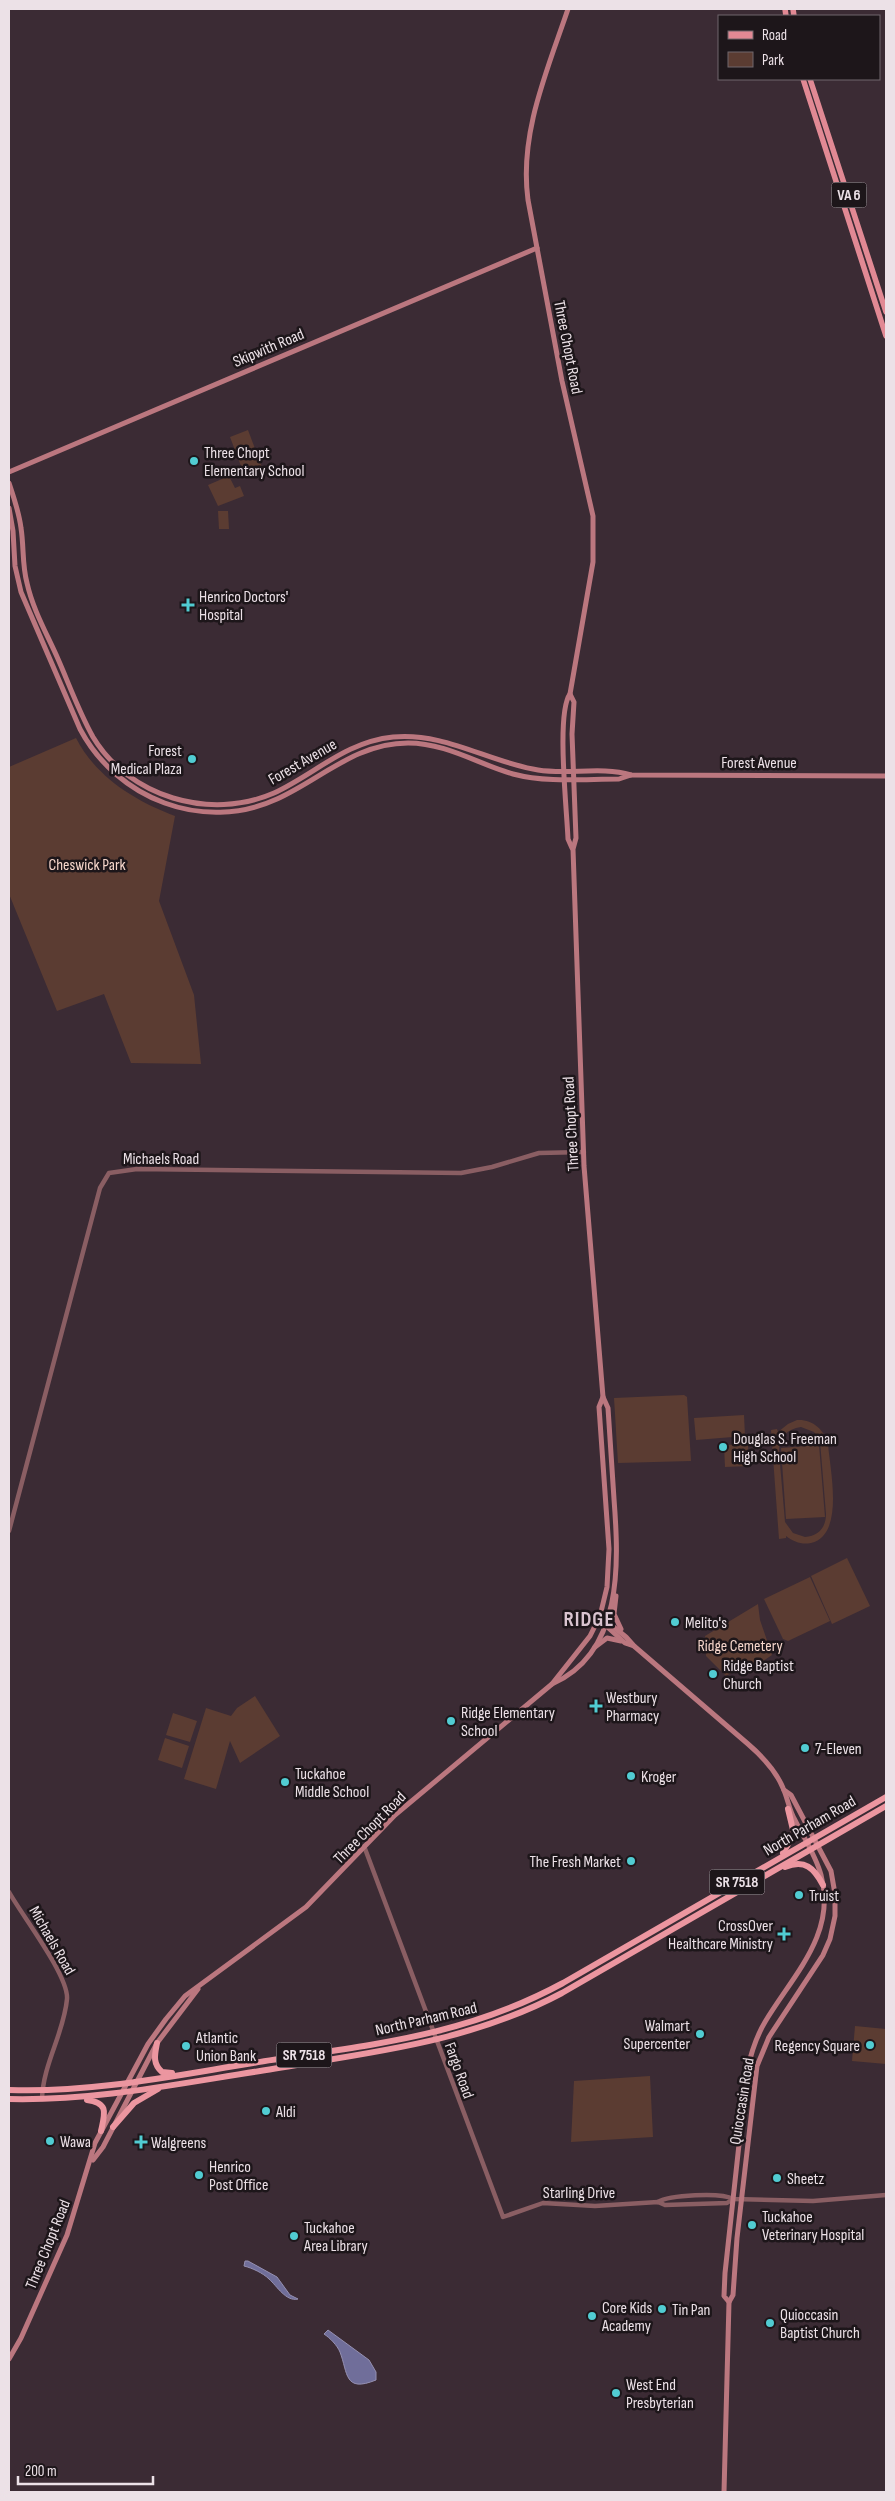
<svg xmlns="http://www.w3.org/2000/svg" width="895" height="2501" font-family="'Sofia Sans Condensed',sans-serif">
<rect width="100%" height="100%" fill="#3b2b34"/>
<!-- green -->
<g fill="#5b3c32" fill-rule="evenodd">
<path d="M248 430 262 467 244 474 230 437Z"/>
<path d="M229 476 235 488 240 486 244 496 218 506 208 485Z"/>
<path d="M218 511H228L229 529H219Z"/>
<path d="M76 738C96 777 135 801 175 816L159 901 194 995 201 1064 131 1063 104 994 57 1011 9 894V767Z"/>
<path d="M684 1395 687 1397 691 1461 618 1463 614 1398Z"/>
<path d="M744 1415 745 1436 696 1440 694 1418Z"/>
<path d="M797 1420C812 1419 824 1429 828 1444 830 1470 845 1535 811 1543 802 1545 794 1542 786 1536V1538L779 1539 771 1430 777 1429 778 1432 788 1424ZM801 1427 814 1432 820 1441 826 1514C826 1527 819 1536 805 1537L793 1533 785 1522 779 1452C779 1437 787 1429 801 1427Z"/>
<path d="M748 1444 749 1466 725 1467 724 1445Z"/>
<path d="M819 1445 825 1517 786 1519 781 1448Z"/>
<path d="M847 1558 870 1606 832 1624 811 1576Z"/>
<path d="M810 1577 830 1621 788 1641 783 1639 764 1599Z"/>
<path d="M758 1604 760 1620 772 1655 748 1671 733 1672 726 1676 706 1656 705 1636Z"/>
<path d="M255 1696 280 1736 240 1763 230 1741 216 1789 184 1779 206 1708 231 1716 237 1708Z"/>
<path d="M173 1713 197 1721 190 1742 166 1735Z"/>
<path d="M165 1738 189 1746 182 1768 158 1760Z"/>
<path d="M855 2026 886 2029V2064L852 2061Z"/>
<path d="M650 2076 653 2137 571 2142 574 2081Z"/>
</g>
<!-- water -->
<g fill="#706e9a" stroke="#9590b1">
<path d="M245 2261H248L277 2277 290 2295 298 2299C286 2302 277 2286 269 2279 263 2273 252 2268 244 2266Z"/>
<path d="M328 2330 369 2360 376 2372V2380C344 2393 348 2373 340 2352 337 2345 330 2338 324 2334Z"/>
</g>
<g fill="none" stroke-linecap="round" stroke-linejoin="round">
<!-- tertiary -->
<g stroke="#8a5e63" stroke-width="4.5">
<path d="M9 1531 100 1188 109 1173 137 1169 461 1173 492 1167 539 1153 584 1152"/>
<path d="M364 1846 503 2217 543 2203 595 2206 658 2202 665 2205 727 2203 733 2199"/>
<path d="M9 1892C21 1914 69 1976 67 1999 64 2033 43 2064 42 2099"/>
<path d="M658 2202C669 2195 721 2192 733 2199L813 2201 886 2195"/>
</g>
<!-- secondary -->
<g stroke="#bb777f" stroke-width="5">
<path d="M9 472 537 248"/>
<path d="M9 483C14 498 19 512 21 528 24 547 22 565 27 583 33 610 47 634 58 659 69 684 79 712 93 737 129 797 210 821 274 793 315 774 345 742 393 737 445 732 488 762 538 770 569 775 601 766 631 775L886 776"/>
<path d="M9 508 13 531 15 566 21 592 80 729C117 799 203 833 277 799 321 779 356 743 408 743 446 743 478 764 513 774 547 783 584 779 619 779L631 775"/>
<path d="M570 694C556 713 567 811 568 839L572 848"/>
<path d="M616 1596 614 1614 621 1629"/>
<path d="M600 1616 626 1637 634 1646 748 1744C762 1756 776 1771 783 1788 788 1799 789 1810 795 1820 804 1838 816 1856 821 1875 837 1934 793 1975 765 2022 756 2037 751 2053 747 2071L725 2273 724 2296 729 2302"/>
<path d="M603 1623 625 1643 634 1646"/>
<path d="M595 1647 607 1638 621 1641"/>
<path d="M552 1684 590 1636 600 1616 607 1587 609 1549 599 1407 603 1397"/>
<path d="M93 2160 103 2147 157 2043 198 1989"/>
<path d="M9 2359 21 2338 67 2235 95 2143 148 2044 166 2019 185 1996 306 1907 395 1815 552 1684C623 1653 619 1564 614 1499 612 1469 610 1438 608 1408L603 1397 584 1166 573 849 576 838 572 734 574 702 570 694 593 562V516L562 381 528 200C519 134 547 71 568 9"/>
<path d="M724 2492 729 2302 733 2295 737 2238 757 2066 769 2037 823 1955 830 1939 835 1916V1894L831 1871 791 1795 784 1790"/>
</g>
<!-- primary -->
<g stroke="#e18994" stroke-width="5.5">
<path d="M785 9 786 16"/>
<path d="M793 9 794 16"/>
<path d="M803 79 886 336"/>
<path d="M810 79 886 312"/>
</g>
<!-- trunk -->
<g stroke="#ec96a0" stroke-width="6">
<path d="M783 1853 794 1834 788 1809"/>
<path d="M785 1867C805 1859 814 1868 823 1885"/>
<path d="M157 2043C155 2054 152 2063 162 2072L172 2073"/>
<path d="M9 2090C91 2093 172 2076 253 2063 365 2045 462 2038 563 1983L886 1797"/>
<path d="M9 2099C94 2101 176 2084 260 2071 365 2053 466 2044 562 1993L886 1806"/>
<path d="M87 2100C109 2103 105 2113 101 2131"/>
<path d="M113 2127 134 2103 158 2089"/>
</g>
</g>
<!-- markers -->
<g fill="#51ccd2" stroke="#1d161a" stroke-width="2">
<circle cx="194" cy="461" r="5"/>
<path d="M185.5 597.5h5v5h5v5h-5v5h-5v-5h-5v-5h5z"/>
<circle cx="192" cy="759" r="5"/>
<circle cx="723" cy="1447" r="5"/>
<circle cx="675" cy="1622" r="5"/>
<circle cx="713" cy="1674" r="5"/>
<path d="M593.5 1698.5h5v5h5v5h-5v5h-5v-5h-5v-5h5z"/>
<circle cx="451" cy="1721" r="5"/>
<circle cx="805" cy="1748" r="5"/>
<circle cx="631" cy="1776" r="5"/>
<circle cx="285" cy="1782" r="5"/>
<circle cx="631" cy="1861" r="5"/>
<circle cx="799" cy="1895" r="5"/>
<path d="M781.5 1926.5h5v5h5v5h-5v5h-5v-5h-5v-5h5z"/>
<circle cx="700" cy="2034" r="5"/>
<circle cx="870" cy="2045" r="5"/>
<circle cx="186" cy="2046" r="5"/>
<circle cx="266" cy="2111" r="5"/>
<circle cx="50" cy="2141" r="5"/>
<path d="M138.5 2134.5h5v5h5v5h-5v5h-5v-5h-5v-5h5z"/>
<circle cx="199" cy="2175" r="5"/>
<circle cx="777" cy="2178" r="5"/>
<circle cx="752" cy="2225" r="5"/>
<circle cx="294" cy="2236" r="5"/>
<circle cx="662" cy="2309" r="5"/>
<circle cx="592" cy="2316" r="5"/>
<circle cx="770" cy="2323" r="5"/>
<circle cx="616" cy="2393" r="5"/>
</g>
<g text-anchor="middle" stroke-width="5" stroke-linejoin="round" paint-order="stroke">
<!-- shield labels -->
<g fill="#1d161a" stroke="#aea4aa" stroke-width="1">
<rect x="831.5" y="182.5" width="35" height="25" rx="4"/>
<rect x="709.5" y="1869.5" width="55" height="25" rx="4"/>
<rect x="276.5" y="2042.5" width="55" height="25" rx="4"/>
</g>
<g font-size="15" font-weight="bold" fill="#ece1e7">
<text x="849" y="200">VA 6</text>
<text x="737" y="1887">SR 7518</text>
<text x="304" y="2060">SR 7518</text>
</g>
<!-- street labels -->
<g font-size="16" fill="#ece1e7" stroke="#1d161a">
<text transform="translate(268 347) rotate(-23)" y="6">Skipwith Road</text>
<text transform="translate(569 347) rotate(79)" y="6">Three Chopt Road</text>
<text transform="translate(302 761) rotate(-30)" y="6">Forest Avenue</text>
<text x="759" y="768">Forest Avenue</text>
<text transform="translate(570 1124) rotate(-93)" y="6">Three Chopt Road</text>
<text x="161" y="1164">Michaels Road</text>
<text transform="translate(809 1825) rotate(-30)" y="6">North Parham Road</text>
<text transform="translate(369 1827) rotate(-45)" y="6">Three Chopt Road</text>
<text transform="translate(53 1940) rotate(60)" y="6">Michaels Road</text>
<text transform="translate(426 2018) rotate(-13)" y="6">North Parham Road</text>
<text transform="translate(460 2070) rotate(70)" y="6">Fargo Road</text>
<text transform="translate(741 2101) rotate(-81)" y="6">Quioccasin Road</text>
<text x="579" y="2198">Starling Drive</text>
<text transform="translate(47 2244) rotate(-68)" y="6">Three Chopt Road</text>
</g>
<!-- poi labels -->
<g font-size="16" fill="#ece1e7" stroke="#1d161a" text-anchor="start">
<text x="204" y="458">Three Chopt<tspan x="204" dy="18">Elementary School</tspan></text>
<text x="199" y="602">Henrico Doctors'<tspan x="199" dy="18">Hospital</tspan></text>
<text x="182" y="756" text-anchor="end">Forest<tspan x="182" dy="18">Medical Plaza</tspan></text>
<text x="733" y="1444">Douglas S. Freeman<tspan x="733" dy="18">High School</tspan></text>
<text x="685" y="1628">Melito's</text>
<text x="723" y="1671">Ridge Baptist<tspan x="723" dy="18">Church</tspan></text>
<text x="606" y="1703">Westbury<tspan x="606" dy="18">Pharmacy</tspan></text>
<text x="461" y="1718">Ridge Elementary<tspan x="461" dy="18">School</tspan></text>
<text x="815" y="1754">7-Eleven</text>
<text x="295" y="1779">Tuckahoe<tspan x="295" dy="18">Middle School</tspan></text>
<text x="641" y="1782">Kroger</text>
<text x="621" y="1867" text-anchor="end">The Fresh Market</text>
<text x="809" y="1901">Truist</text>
<text x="773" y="1931" text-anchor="end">CrossOver<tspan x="773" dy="18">Healthcare Ministry</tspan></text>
<text x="690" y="2031" text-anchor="end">Walmart<tspan x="690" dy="18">Supercenter</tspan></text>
<text x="196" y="2043">Atlantic<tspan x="196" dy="18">Union Bank</tspan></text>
<text x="860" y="2051" text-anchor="end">Regency Square</text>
<text x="276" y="2117">Aldi</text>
<text x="60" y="2147">Wawa</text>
<text x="151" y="2148">Walgreens</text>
<text x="209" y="2172">Henrico<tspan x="209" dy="18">Post Office</tspan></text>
<text x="787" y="2184">Sheetz</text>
<text x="762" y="2222">Tuckahoe<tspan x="762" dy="18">Veterinary Hospital</tspan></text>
<text x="304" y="2233">Tuckahoe<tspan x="304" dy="18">Area Library</tspan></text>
<text x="602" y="2313">Core Kids<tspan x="602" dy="18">Academy</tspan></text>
<text x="672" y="2315">Tin Pan</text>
<text x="780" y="2320">Quioccasin<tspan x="780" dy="18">Baptist Church</tspan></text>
<text x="626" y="2390">West End<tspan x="626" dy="18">Presbyterian</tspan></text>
</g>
<!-- park labels -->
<g font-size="16" fill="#f6d6cb" stroke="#1d161a">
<text x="87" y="870">Cheswick Park</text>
<text x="740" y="1651">Ridge Cemetery</text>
</g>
<!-- district labels -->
<g font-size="21" font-weight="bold" letter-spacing="1" fill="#d9c4d0" stroke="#1d161a">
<text x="589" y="1626">RIDGE</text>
</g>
</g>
<!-- border -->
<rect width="895" height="2501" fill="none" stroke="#ece1e7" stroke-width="20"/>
<!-- legend -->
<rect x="718" y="15" width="162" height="65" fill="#1d161a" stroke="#70676c"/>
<rect x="728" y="31" width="25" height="8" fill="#e18994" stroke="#70676c"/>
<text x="762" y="40" font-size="15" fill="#ece1e7">Road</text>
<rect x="728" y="52" width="25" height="15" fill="#5b3c32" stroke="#70676c"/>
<text x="762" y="65" font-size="15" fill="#ece1e7">Park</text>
<!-- scale -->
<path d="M18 2476v8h135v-8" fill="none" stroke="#ece1e7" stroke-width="2.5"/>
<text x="25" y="2476" font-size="15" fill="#ece1e7" stroke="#1d161a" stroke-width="4" paint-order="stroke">200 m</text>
</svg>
